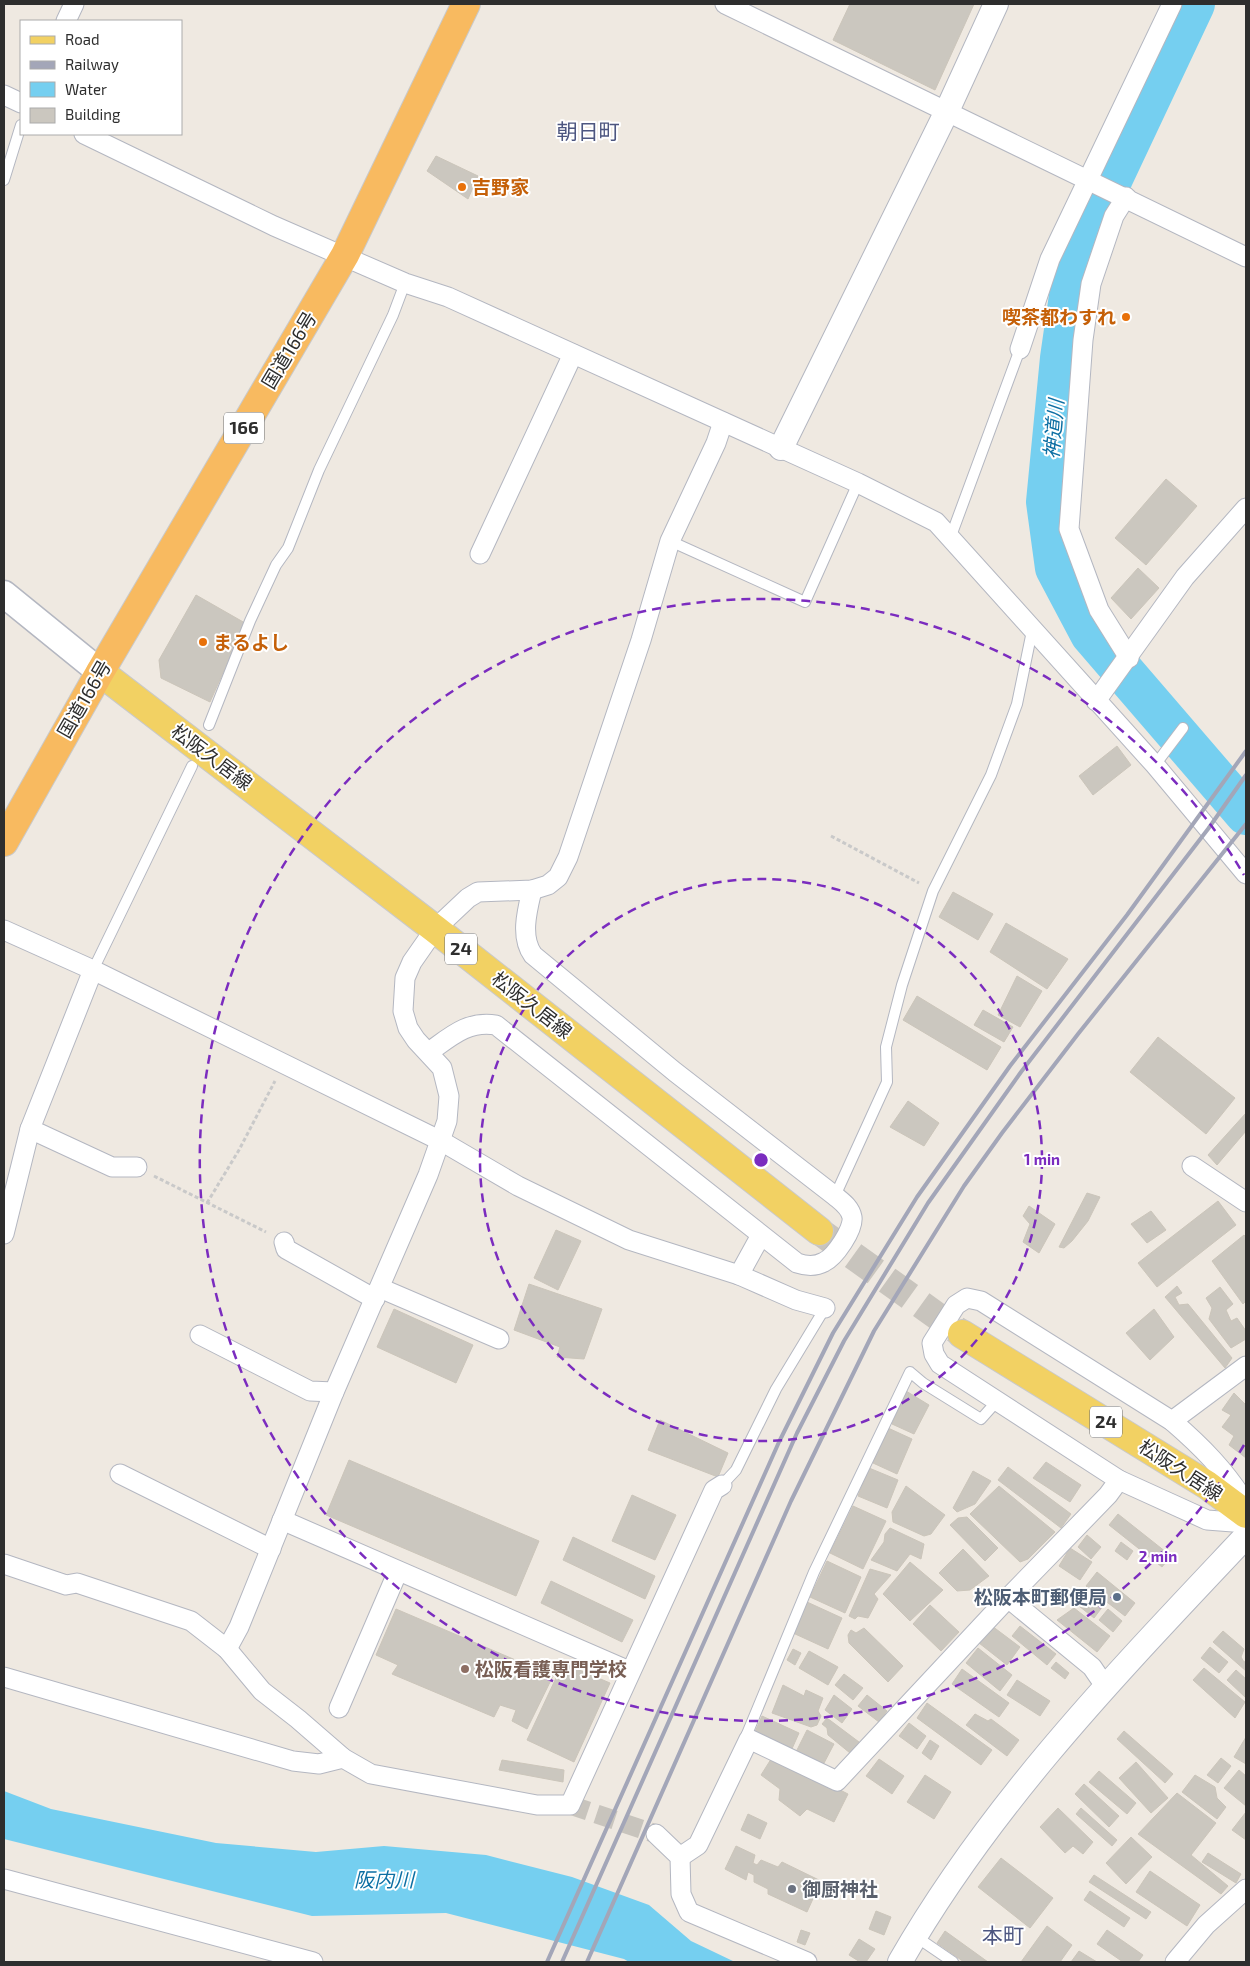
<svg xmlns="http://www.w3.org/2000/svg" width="1250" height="1966" font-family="'Exo 2','Noto Sans JP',sans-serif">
<rect width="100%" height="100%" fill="#efe9e1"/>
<!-- water -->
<path fill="#75cff0" d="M4 1791 51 1809 216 1843 316 1852 384 1846 486 1855 572 1877 649 1905 691 1941 735 1962H629L624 1959 446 1913 312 1916 4 1839Z"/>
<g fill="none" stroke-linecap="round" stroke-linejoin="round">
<!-- river -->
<path stroke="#75cff0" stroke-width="42" d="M1194 4 1113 176 1073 275 1061 358 1047 502 1056 568 1091 634 1246 814"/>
</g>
<!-- building -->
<g fill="#cbc7bf" stroke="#cbc5ba">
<path d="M850 4H974L935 90 833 40Z"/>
<path d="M436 156 478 176 468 199 427 171Z"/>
<path d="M1166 479 1197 506 1146 565 1115 538Z"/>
<path d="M1138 568 1159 588 1131 619 1111 598Z"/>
<path d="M196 595 245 623 210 702 161 678 159 660Z"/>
<path d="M1117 746 1131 765 1093 795 1079 776Z"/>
<path d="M953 892 993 914 978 940 939 917Z"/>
<path d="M1006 923 1068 959 1047 989 990 952Z"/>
<path d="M1017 976 1042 991 1020 1027 998 1015Z"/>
<path d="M917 996 1001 1047 987 1070 903 1020Z"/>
<path d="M983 1010 1013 1027 1004 1042 974 1025Z"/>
<path d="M1158 1037 1235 1098 1206 1134 1130 1072Z"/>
<path d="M908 1101 939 1123 924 1146 890 1127Z"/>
<path d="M1246 1113V1131L1217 1165 1208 1155Z"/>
<path d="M1087 1193 1100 1197 1088 1221 1072 1241 1064 1248 1059 1247Z"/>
<path d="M1218 1201 1236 1225 1157 1287 1138 1263Z"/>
<path d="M1029 1206 1055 1224 1039 1253 1023 1242 1030 1224 1023 1216Z"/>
<path d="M1151 1211 1166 1230 1147 1243 1131 1224Z"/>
<path d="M556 1230 581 1241 558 1290 534 1278Z"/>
<path d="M1244 1235 1246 1237V1301L1243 1304 1212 1261Z"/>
<path d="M529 1284 602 1309 584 1359 557 1357 560 1347 514 1330Z"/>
<path d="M1177 1286 1182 1293 1175 1297 1179 1305 1188 1304 1232 1358 1225 1368 1165 1297Z"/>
<path d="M1220 1287 1233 1304 1226 1310 1231 1321 1237 1318 1246 1331V1339L1231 1348 1209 1319 1212 1308 1206 1298Z"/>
<path d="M394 1309 473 1345 456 1383 377 1347Z"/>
<path d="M1154 1309 1174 1337 1150 1360 1126 1333Z"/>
<path d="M906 1391 929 1405 914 1434 892 1424Z"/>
<path d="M1234 1393 1246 1405V1458L1229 1445 1234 1436 1222 1427 1231 1415 1222 1410Z"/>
<path d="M660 1420 728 1453 718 1477 648 1450Z"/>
<path d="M888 1428 912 1439 897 1474 873 1463Z"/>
<path d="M349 1460 539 1541 516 1596 326 1515Z"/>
<path d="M1046 1462 1081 1485 1070 1502 1033 1478Z"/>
<path d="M1008 1467 1071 1514 1061 1528 998 1480Z"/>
<path d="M869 1468 898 1480 887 1508 858 1496Z"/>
<path d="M973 1471 991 1481 975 1504 957 1512 953 1508Z"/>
<path d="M906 1486 945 1515 931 1534 924 1536 893 1522 892 1512Z"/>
<path d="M999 1486 1055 1532 1028 1559 1020 1562 970 1514Z"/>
<path d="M632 1495 676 1515 655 1560 612 1541Z"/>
<path d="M853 1506 886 1521 863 1569 830 1553Z"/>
<path d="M1118 1514 1171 1556 1162 1567 1109 1525Z"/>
<path d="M967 1517 998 1548 985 1561 950 1525 958 1518Z"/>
<path d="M890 1528 924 1544 921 1559 910 1554 897 1571 871 1560 884 1542 885 1534Z"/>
<path d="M1087 1535 1101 1547 1091 1559 1078 1547Z"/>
<path d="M573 1537 655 1576 645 1599 563 1560Z"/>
<path d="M1121 1542 1133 1551 1127 1560 1115 1551Z"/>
<path d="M1070 1548 1092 1562 1080 1580 1059 1566Z"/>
<path d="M963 1549 989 1576 970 1590 957 1591 939 1573Z"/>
<path d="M827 1561 861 1577 845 1613 810 1597Z"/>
<path d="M910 1562 943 1590 910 1621 883 1594Z"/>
<path d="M870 1569 891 1575 874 1594 878 1599 868 1618 858 1616 855 1619 849 1616Z"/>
<path d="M1097 1572 1135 1603 1125 1616 1086 1586Z"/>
<path d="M551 1581 633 1620 622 1642 541 1603Z"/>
<path d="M1079 1587 1103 1606 1094 1618 1069 1598Z"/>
<path d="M807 1602 842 1618 828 1649 793 1633Z"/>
<path d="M930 1605 959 1632 941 1651 913 1624Z"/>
<path d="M1074 1608 1110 1636 1097 1652 1057 1620Z"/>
<path d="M396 1609 553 1676 527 1729 512 1721 516 1710 500 1705 494 1717 392 1674 398 1665 376 1655Z"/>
<path d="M1108 1609 1122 1621 1113 1632 1099 1620Z"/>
<path d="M992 1626 1020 1647 1007 1665 979 1643Z"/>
<path d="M1020 1626 1056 1654 1047 1665 1012 1636Z"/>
<path d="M864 1628 903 1666 888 1682 849 1643 848 1635 851 1630 856 1633Z"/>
<path d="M1223 1631 1244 1649 1241 1657 1244 1662 1246 1661V1671L1213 1642Z"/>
<path d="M1210 1647 1228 1662 1219 1673 1201 1658Z"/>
<path d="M978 1648 1012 1675 1000 1691 966 1663Z"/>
<path d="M793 1649 801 1653 795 1665 787 1660Z"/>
<path d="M809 1651 838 1667 828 1685 799 1668Z"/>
<path d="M1056 1662 1069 1673 1065 1679 1051 1668Z"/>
<path d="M563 1663 610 1683 574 1762 527 1740Z"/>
<path d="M1204 1668 1245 1702 1235 1718 1193 1680Z"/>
<path d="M962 1669 1009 1703 999 1717 952 1684Z"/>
<path d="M1236 1670 1246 1679V1698L1227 1680Z"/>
<path d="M844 1674 863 1688 853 1700 835 1685Z"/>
<path d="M1017 1680 1050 1701 1040 1716 1007 1695Z"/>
<path d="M783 1685 804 1696 806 1690 823 1698 818 1711 821 1716 817 1725 811 1727 772 1713Z"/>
<path d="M834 1695 852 1709 842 1723 825 1710Z"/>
<path d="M867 1695 887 1711 879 1722 858 1706Z"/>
<path d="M927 1703 992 1750 981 1765 917 1718Z"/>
<path d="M975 1714 988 1721 991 1719 1019 1740 1007 1756 966 1725Z"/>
<path d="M762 1716 799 1733 791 1751 754 1734Z"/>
<path d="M827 1718 859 1742 850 1753 828 1735 827 1728 822 1724Z"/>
<path d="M909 1723 926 1736 917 1749 899 1736Z"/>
<path d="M807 1730 834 1744 823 1765 796 1752Z"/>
<path d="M1124 1731 1173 1774 1165 1783 1117 1739Z"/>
<path d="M1246 1737V1764L1234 1757Z"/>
<path d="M930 1740 939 1746 931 1760 922 1753Z"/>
<path d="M773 1756 848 1794 834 1822 807 1809 800 1816 779 1800 780 1789 761 1775Z"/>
<path d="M1221 1758 1231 1766 1218 1783 1207 1775Z"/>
<path d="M879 1759 904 1776 892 1794 866 1776Z"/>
<path d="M502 1760 564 1770 563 1782 499 1770Z"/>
<path d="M1136 1762 1168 1798 1151 1813 1119 1778Z"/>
<path d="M1239 1770 1246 1776V1806L1224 1788Z"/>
<path d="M1099 1771 1136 1803 1127 1814 1089 1782Z"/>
<path d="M925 1775 951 1792 934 1819 907 1802Z"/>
<path d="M1195 1775 1215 1787 1217 1798 1226 1807 1217 1819 1182 1792Z"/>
<path d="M1084 1784 1119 1816 1109 1827 1075 1794Z"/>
<path d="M1177 1793 1216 1823 1191 1855 1228 1886 1221 1894 1138 1834Z"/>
<path d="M1058 1808 1093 1842 1083 1854 1073 1846 1065 1853 1040 1827Z"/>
<path d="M1081 1808 1117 1840 1112 1846 1076 1814Z"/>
<path d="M1246 1812V1840L1232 1830Z"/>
<path d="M748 1814 767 1823 760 1839 741 1830Z"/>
<path d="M1131 1837 1152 1857 1126 1884 1106 1863Z"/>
<path d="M736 1846 755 1855 753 1863 757 1865 761 1860 778 1867 782 1862 821 1881 807 1912 768 1894V1889L754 1882V1875L748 1872 746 1880 725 1869Z"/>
<path d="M1208 1853 1241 1874 1236 1883 1202 1862Z"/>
<path d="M1001 1858 1053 1898 1030 1928 978 1887Z"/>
<path d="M1150 1871 1200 1905 1187 1926 1136 1892Z"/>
<path d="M1094 1875 1151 1912 1146 1919 1089 1882Z"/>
<path d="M1090 1891 1130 1918 1124 1927 1084 1900Z"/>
<path d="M876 1911 891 1917 884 1935 869 1929Z"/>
<path d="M1047 1926 1072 1945 1060 1962H1021Z"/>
<path d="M801 1930 810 1933 805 1945 797 1942Z"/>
<path d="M1107 1930 1143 1955 1138 1962H1123L1097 1944Z"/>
<path d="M945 1931 988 1962H964L937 1943Z"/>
<path d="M859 1939 875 1949 866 1962H860L849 1955Z"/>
<path d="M1079 1951 1097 1962H1071Z"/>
</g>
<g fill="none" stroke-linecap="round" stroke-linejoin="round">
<!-- minor-tunnel -->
<path stroke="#c8c4bd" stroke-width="19" stroke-dasharray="19 9" stroke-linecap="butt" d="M570 1805 656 1834"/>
<!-- primary-tunnel -->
<path stroke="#c8c4bd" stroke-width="28" stroke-dasharray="28 14" stroke-linecap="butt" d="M819 1231 962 1334"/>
<!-- service casing -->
<g stroke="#b4b7c1" stroke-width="12">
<g id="service">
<path d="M4 180 21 125"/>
<path d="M951 536 1020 349"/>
<path d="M670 541 805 602 858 483"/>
<path d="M209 725 250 621 276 565 288 548 319 470 393 315 405 283"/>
<path d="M1155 765 1183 728"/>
<path d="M93 970 192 766"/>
<path d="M835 1196 887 1082 886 1047 902 985 933 891 991 775 1017 704 1032 631"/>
<path d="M722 1485 736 1470 776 1389 825 1308"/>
<path d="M749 1739 747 1734 814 1572 910 1372 923 1383 981 1419 998 1400"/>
<path d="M915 1936 953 1962"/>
</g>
</g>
<!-- minor casing -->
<g stroke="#b4b7c1" stroke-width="21">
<g id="minor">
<path d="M725 4 1246 257"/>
<path d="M66 21 74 4"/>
<path d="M4 95 21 103"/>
<path d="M84 134 274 226 405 283 448 297 858 483 936 522 1155 765 1246 874"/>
<path d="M1126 197 1114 216 1091 284 1083 340 1069 529 1099 610 1129 658"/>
<path d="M1020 349 1050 259 1172 4"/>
<path d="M480 554 573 354"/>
<path d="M1096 701 1185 577 1246 508"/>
<path d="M4 930 93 970 441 1141 518 1186 629 1240 739 1275 796 1300 825 1308"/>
<path d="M429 1052C450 1037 468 1020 496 1025L797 1263C806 1266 815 1267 824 1262 835 1257 854 1229 852 1217 850 1207 842 1202 835 1196L675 1072 533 955C520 937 527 911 532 890"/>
<path d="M30 1129 112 1167H137"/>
<path d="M1192 1166 1246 1202"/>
<path d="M4 1234 30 1129 93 970"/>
<path d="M284 1242 286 1249 375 1299"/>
<path d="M739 1275 761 1235"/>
<path d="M380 1288 499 1339"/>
<path d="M200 1335 310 1391 334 1392"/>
<path d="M1172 1421 1246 1366"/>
<path d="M120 1474 271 1549"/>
<path d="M1246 1504C1226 1471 1201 1446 1172 1421L981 1301 967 1298 956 1305 932 1343 934 1354 940 1364 1119 1480 1207 1520 1246 1523"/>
<path d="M282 1520 629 1671"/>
<path d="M4 1564 66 1585 77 1583 191 1621 227 1649 262 1691 298 1719 343 1758 371 1774 537 1805H570L714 1490 722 1485"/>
<path d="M1008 1598 1092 1667 1105 1686"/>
<path d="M227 1649 239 1627 334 1392 428 1175 447 1121 449 1096 442 1068 416 1040 408 1028 403 1011 405 978 412 962 435 929 468 898 478 892 532 890 548 885 558 877 568 857 641 640 670 541 716 443 723 422"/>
<path d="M4 1677 293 1761 319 1764 343 1758"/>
<path d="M339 1708 398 1571"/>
<path d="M656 1834 680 1857 681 1894 689 1912 807 1962"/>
<path d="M680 1857 698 1845 749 1739 837 1781 1008 1598 1108 1495 1119 1480"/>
<path d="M4 1879 313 1962"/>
<path d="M1175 1962 1206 1925 1246 1889"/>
</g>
</g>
<!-- tertiary casing -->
<g stroke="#b4b7c1" stroke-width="26">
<g id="tertiary">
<path d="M781 448 947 111 996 4"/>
<path d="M900 1962C992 1801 1120 1670 1246 1536"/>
</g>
</g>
<!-- secondary casing -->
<g stroke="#b4b7c1" stroke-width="29">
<path id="secondary" d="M4 594 100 672"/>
</g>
<!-- primary casing -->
<g stroke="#c9c9c9" stroke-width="30">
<g id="primary">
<path d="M100 672 435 929 819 1231"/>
<path d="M962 1334 1207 1485 1246 1514"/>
</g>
</g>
<!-- trunk casing -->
<g stroke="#c9c9c9" stroke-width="30">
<path id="trunk" d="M4 842 100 672 345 255 466 4"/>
</g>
<!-- path -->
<g stroke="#c9c9c9" stroke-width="3" stroke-dasharray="4 2.5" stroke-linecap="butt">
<path d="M831 836 919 883"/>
<path d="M154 1176 266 1232"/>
<path d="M207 1203 239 1150 275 1081"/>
</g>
<!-- service -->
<use href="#service" stroke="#fff" stroke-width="10"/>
<!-- minor -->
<use href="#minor" stroke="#fff" stroke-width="19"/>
<!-- tertiary -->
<use href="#tertiary" stroke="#fff" stroke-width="24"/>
<!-- secondary -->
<use href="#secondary" stroke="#fff" stroke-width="26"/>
<!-- primary -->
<use href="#primary" stroke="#f2d163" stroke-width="28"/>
<!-- trunk -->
<use href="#trunk" stroke="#f8ba60" stroke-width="28"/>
<!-- rail -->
<g stroke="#a3a6b8" stroke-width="4">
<path d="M547 1962 779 1442 833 1333 917 1197 1010 1066 1127 915 1246 751"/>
<path d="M562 1962 797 1433 844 1341 928 1203 1021 1072 1208 829 1246 775"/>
<path d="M587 1962 791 1501 874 1331 964 1186 1002 1133 1078 1034 1246 824"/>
</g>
</g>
<!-- distance rings -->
<g fill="none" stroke="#7b2cbf" stroke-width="2.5" stroke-dasharray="9 6">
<circle cx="761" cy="1160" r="281"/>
<path d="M1244 1445A561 561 0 1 1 1244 875"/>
</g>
<!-- markers -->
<g fill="#e8710a" stroke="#fff" stroke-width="2">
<circle cx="462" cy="187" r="5"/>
<circle cx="1126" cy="317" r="5"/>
<circle cx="203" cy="642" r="5"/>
</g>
<circle fill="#5c6f8a" stroke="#fff" stroke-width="2" cx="1117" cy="1597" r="5"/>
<circle fill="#8d6e63" stroke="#fff" stroke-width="2" cx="465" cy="1669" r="5"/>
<circle fill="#6b7280" stroke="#fff" stroke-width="2" cx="792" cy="1889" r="5"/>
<g text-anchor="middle" stroke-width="4" stroke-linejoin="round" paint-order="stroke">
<!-- shield labels -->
<g fill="#fff" stroke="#6d6d6d" stroke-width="1">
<rect x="224" y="412.5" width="40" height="31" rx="4"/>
<rect x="445" y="933.5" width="32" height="31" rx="4"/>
<rect x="1090" y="1406.5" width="32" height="31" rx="4"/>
</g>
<g font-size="18" font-weight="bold" fill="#2e2e2e">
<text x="244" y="434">166</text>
<text x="461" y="955">24</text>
<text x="1106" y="1428">24</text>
</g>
<!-- food labels -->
<g font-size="19" font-weight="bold" fill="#c56008" stroke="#fff" text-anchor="start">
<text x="472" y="194">吉野家</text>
<text x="1116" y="324" text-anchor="end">喫茶都わすれ</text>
<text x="213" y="649">まるよし</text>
</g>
<!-- street labels -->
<g font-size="19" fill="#2e2e2e" stroke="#fff">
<text transform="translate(289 350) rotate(-59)" y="7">国道166号</text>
<text transform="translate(84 699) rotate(-60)" y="7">国道166号</text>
<text transform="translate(212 757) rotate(37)" y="7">松阪久居線</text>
<text transform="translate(532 1005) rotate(38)" y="7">松阪久居線</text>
<text transform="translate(1181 1470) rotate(33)" y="7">松阪久居線</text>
</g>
<!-- service labels -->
<g font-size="19" font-weight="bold" fill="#4e5e75" stroke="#fff" text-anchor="end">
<text x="1107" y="1604">松阪本町郵便局</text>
</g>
<!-- education labels -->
<g font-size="19" font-weight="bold" fill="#785e54" stroke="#fff" text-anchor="start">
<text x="475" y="1676">松阪看護専門学校</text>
</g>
<!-- worship labels -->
<g font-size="19" font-weight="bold" fill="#5b616d" stroke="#fff" text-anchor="start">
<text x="802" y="1896">御厨神社</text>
</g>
<!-- water labels -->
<g font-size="20" font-style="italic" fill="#0d6fa3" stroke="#fff">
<text transform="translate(1054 429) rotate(-85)" y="7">神道川</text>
<text x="384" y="1887">阪内川</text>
</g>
<!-- quarter labels -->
<g font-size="21" fill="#4d5680" stroke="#fff">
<text x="588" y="139">朝日町</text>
<text x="1003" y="1943">本町</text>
</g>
</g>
<circle cx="761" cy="1160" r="8" fill="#7b2cbf" stroke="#fff" stroke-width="2.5"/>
<g font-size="15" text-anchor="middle" font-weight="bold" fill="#7b2cbf" stroke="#fff" stroke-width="4" stroke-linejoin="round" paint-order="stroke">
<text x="1042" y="1165">1 min</text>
<text x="1158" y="1562">2 min</text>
</g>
<!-- border -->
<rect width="1250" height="1966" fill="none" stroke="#2e2e2e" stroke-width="10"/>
<!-- legend -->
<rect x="20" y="20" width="162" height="115" fill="#ffffff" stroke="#ababab"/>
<rect x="30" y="36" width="25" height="8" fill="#f2d163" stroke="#ababab"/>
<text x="65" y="45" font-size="15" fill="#2e2e2e">Road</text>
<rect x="30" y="61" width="25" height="8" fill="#a3a6b8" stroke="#ababab"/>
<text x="65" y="70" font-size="15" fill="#2e2e2e">Railway</text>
<rect x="30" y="82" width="25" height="15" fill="#75cff0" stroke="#ababab"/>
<text x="65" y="95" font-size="15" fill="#2e2e2e">Water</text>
<rect x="30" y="108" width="25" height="15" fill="#cbc7bf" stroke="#ababab"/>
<text x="65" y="120" font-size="15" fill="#2e2e2e">Building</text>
</svg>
